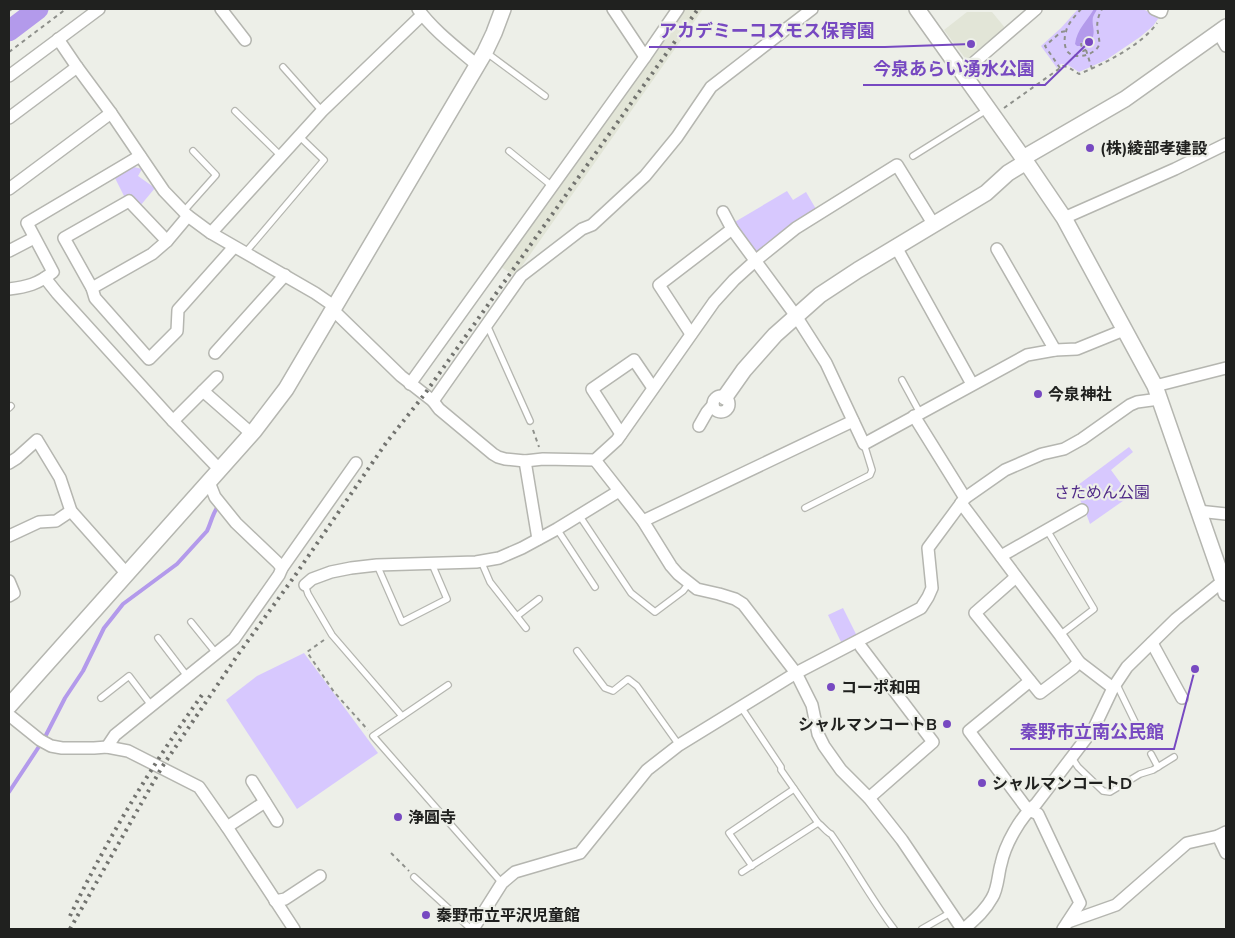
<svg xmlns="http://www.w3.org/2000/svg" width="1235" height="938" font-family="'Nunito Sans','Noto Sans JP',sans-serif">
<rect width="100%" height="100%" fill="#edefe8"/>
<!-- built -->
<g fill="#e2e5d7">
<path d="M684 9H703L515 276 501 267Z"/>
<path d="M967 12H992L1006 29 970 59 965 58 944 30Z"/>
</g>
<!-- green -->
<g fill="#d7c8fe">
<path d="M1078 9H1142L1160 16 1153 26 1140 37 1106 60 1079 72 1068 65 1061 64 1057 68 1041 46 1061 28Z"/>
<path d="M134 167 142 169 138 176 155 188 140 206 125 198 115 178Z"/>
<path d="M787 191 793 200 806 192 816 209 799 220 758 252 752 251 733 223Z"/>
<path d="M1129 447 1133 452 1111 470 1130 496 1090 524 1084 508 1074 488Z"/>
<path d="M843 608 857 636 842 644 828 615Z"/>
<path d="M304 653 378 753 297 809 226 700 257 676Z"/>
</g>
<!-- water -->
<path fill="#b39aeb" d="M1094 9H1097C1096 12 1094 14 1093 17 1091 27 1098 33 1089 43L1088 41 1080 43 1081 46H1077L1075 44C1077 29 1087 21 1094 9Z"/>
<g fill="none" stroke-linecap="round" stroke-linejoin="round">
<!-- stream -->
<g stroke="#b39aeb" stroke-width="4">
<path d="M45 737 65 698 83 671 104 628 112 618 123 604 177 564 207 531C211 523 212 515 217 508"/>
<path d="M9 792 40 745"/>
</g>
<!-- river -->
<path stroke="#b39aeb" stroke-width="21" d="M9 31 38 9"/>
<!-- service casing -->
<g stroke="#b5b6b0" stroke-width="8">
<g id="service">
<path d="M487 53 545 96"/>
<path d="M283 67 322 111"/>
<path d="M235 111 281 156"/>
<path d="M509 151 552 186"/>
<path d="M913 156 988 109"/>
<path d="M183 212 216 175 193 151"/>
<path d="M245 253 324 160 299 136"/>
<path d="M487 325 530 421"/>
<path d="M902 380 920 413"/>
<path d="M9 408 11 406"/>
<path d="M805 508 870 475 872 470 864 444"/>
<path d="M579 515 631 593 655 612 683 591 689 583"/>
<path d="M557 529 595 587"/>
<path d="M1047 530 1094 609 1060 635"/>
<path d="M481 561 490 582 526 628"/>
<path d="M377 565 402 622 447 599 432 564"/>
<path d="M305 585 308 594 332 635 402 716"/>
<path d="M517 616 539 599"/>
<path d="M191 622 216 653"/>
<path d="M158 638 187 676"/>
<path d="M577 651 605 688 613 691 628 679 637 686 679 745"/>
<path d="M1116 683 1136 724"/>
<path d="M448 685 373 736 502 883"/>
<path d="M101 698 129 676 151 705"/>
<path d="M741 707 781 767V770L818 823C823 826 826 832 831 834 853 865 871 899 894 929"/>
<path d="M1151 754 1158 767"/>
<path d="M1072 758 1078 767 1103 791 1110 792 1140 774 1153 770 1174 757"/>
<path d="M752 866 729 833 794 789"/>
<path d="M742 872 818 823"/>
<path d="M414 877 471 929"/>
<path d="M922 929 950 913"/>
</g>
</g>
<!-- minor casing -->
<g stroke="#b5b6b0" stroke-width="14">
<g id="minor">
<path d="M221 9 245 40"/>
<path d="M418 9C433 30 457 48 477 65"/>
<path d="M613 9 645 57"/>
<path d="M1154 9 1161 12 1162 9"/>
<path d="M1218 32 1226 46"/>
<path d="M58 39 77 67 111 113 164 191 188 216 211 233 315 293 334 306"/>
<path d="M963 72 1036 9"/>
<path d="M9 76 99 9"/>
<path d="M9 118 77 67"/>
<path d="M9 189 111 113"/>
<path d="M723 212 732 229"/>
<path d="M1064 218 1175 169 1226 144"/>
<path d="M211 233 322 111 422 15"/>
<path d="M167 241 129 201 64 238 92 288 95 298 149 359 177 331 178 310 234 247"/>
<path d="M896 247 972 384"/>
<path d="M997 249 1055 350"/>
<path d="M9 251 34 238"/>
<path d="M45 278 57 293 173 421 220 470"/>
<path d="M92 288 152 254 167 241 188 216"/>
<path d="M9 289C27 287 38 284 53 272L27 223 140 156"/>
<path d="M332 309 401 376 433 401 439 409 493 454 498 457 505 459 525 461 543 459 595 460 617 440 714 302 734 280 755 261 796 228 897 165 934 225"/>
<path d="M691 334 659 285 732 229 796 316 826 363 864 444 1027 355 1055 350 1077 349 1124 330"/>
<path d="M215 353 285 275"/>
<path d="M410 384 645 57 678 9"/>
<path d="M1155 386 1226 368"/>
<path d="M203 391 252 434"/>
<circle cx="721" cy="404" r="8"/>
<path d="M433 401 521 276 582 229 592 225 645 176 677 137 711 87 812 9"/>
<path d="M914 416 965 498"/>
<path d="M173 421 217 377"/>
<path d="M699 426 707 412 713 405"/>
<path d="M621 434 592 389 634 360 653 388"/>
<path d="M595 460 643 521 671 566 678 574 697 589 719 594 735 599 743 604 796 673 812 705 818 734 824 746 841 770 869 798 902 840 962 929"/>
<path d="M525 461 538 539"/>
<path d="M9 463 17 458 37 440 60 478 71 511 127 574"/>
<path d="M209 482 215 497 236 523 278 563 282 568"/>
<path d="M961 503 1060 635 1079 662 1113 688"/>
<path d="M1198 511 1226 514"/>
<path d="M643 521 853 421"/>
<path d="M9 536 39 522 56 521 71 511"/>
<path d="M1001 556 1082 510"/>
<path d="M1016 577 975 613 1040 693 1073 668 1079 662"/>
<path d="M9 581 14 593 9 596"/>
<path d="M305 585 312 579 331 572 351 568 377 565 476 562 499 558 522 548 557 529 619 491"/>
<path d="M1152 643 1182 698"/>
<path d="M861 647 933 742 869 798"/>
<path d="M1030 681 969 731 1025 806 1029 810 1038 814 1080 903 1063 929"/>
<path d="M9 715 40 740 51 746 62 748H94L107 747 128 751 199 787 227 827 294 929"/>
<path d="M107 747 115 735 234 639 279 575 282 568 356 463"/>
<path d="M252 781 277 821"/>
<path d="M227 827 265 802"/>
<path d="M1218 836 1226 853"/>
<path d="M275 901 285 899 320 876"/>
<path d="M1068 922 1116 905 1187 843 1218 836 1226 832"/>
<path d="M473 929 502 883 515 872 580 853 647 770 679 745 796 673 921 608 928 597 932 588 928 548 965 498 1005 470 1042 454 1064 449 1082 439 1130 405 1137 402 1159 399"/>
<path d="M964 929C974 920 985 911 992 898 998 889 998 874 1001 864 1005 845 1020 817 1036 804L1094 728 1113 688 1127 667 1176 619 1223 581"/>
</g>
</g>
<!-- tertiary casing -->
<g stroke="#b5b6b0" stroke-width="18">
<g id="tertiary">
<path d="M917 9 1026 162 1064 218 1155 386 1223 581 1226 593"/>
<path d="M1023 158 1125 99 1226 27"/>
<path d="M725 397 744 370 775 335 820 295 858 270 986 193 1008 173 1026 162"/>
<path d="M9 706 254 431 286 389 485 52 494 33 503 9"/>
</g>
</g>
<!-- path -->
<g stroke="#8e908b" stroke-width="2" stroke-dasharray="4 4" stroke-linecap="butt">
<path d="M1081 9C1076 15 1067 24 1066 32 1064 37 1064 46 1067 51 1074 60 1092 56 1098 47 1101 42 1098 37 1098 32 1096 24 1098 16 1102 9"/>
<path d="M9 11 12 9"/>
<path d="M1087 43 1088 49 1083 51 1081 44Z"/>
<path d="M1086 50 1092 69"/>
<path d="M9 52 66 9"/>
<path d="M1060 68 1045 46 1061 32 1066 31"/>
<path d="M1004 108 1063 66 1068 67 1079 74C1104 64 1142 45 1157 23"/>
<path d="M533 430 539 447"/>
<path d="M324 640 307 652 334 692 368 730"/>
<path d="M391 853 409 871"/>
</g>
<!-- service -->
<use href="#service" stroke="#fff" stroke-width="5.5"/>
<!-- minor -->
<use href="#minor" stroke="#fff" stroke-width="11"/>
<!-- tertiary -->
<use href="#tertiary" stroke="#fff" stroke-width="15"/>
<!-- rail -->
<g stroke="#72736f" stroke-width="4" stroke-dasharray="2.5 5" stroke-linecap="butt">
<path d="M70 916C107 839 152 765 202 695"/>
<path d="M70 929 162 767 237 656 294 577 386 443 424 395 698 9"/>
</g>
</g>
<!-- markers -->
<g fill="#7749c1" stroke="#edefe8" stroke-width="2">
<circle cx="1090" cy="148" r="5"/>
<circle cx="1038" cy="394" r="5"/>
<circle cx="831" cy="687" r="5"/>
<circle cx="947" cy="724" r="5"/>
<circle cx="982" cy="783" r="5"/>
<circle cx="398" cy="817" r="5"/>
<circle cx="426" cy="915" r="5"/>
</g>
<g text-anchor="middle" stroke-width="4.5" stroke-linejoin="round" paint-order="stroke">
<!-- poi labels -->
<g font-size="16" font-weight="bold" fill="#20211f" stroke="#edefe8" text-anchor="start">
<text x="1100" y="154">(株)綾部孝建設</text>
<text x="1048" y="400">今泉神社</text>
<text x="841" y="693">コーポ和田</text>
<text x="937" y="730" text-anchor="end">シャルマンコートB</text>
<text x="992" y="789">シャルマンコートD</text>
<text x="408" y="823">浄圓寺</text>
<text x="436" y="921">秦野市立平沢児童館</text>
</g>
<!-- park labels -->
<g font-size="16" fill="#502a88" stroke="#edefe8">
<text x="1102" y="498">さためん公園</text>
</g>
</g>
<!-- callouts -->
<path fill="none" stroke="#7749c1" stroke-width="2" d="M971 44L885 47H649M1089 42L1045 85H863M1195 669L1174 749H1010"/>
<g fill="#7749c1" stroke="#edefe8" stroke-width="2">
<circle cx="971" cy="44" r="5"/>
<circle cx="1089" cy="42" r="5"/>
<circle cx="1195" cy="669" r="5"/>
</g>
<g font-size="18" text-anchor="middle" font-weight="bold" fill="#7749c1" stroke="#edefe8" stroke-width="4.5" stroke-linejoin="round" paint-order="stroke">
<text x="767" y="37">アカデミーコスモス保育園</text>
<text x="954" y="75">今泉あらい湧水公園</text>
<text x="1092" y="738">秦野市立南公民館</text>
</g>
<!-- border -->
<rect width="1235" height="938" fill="none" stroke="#20211f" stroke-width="20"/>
</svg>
